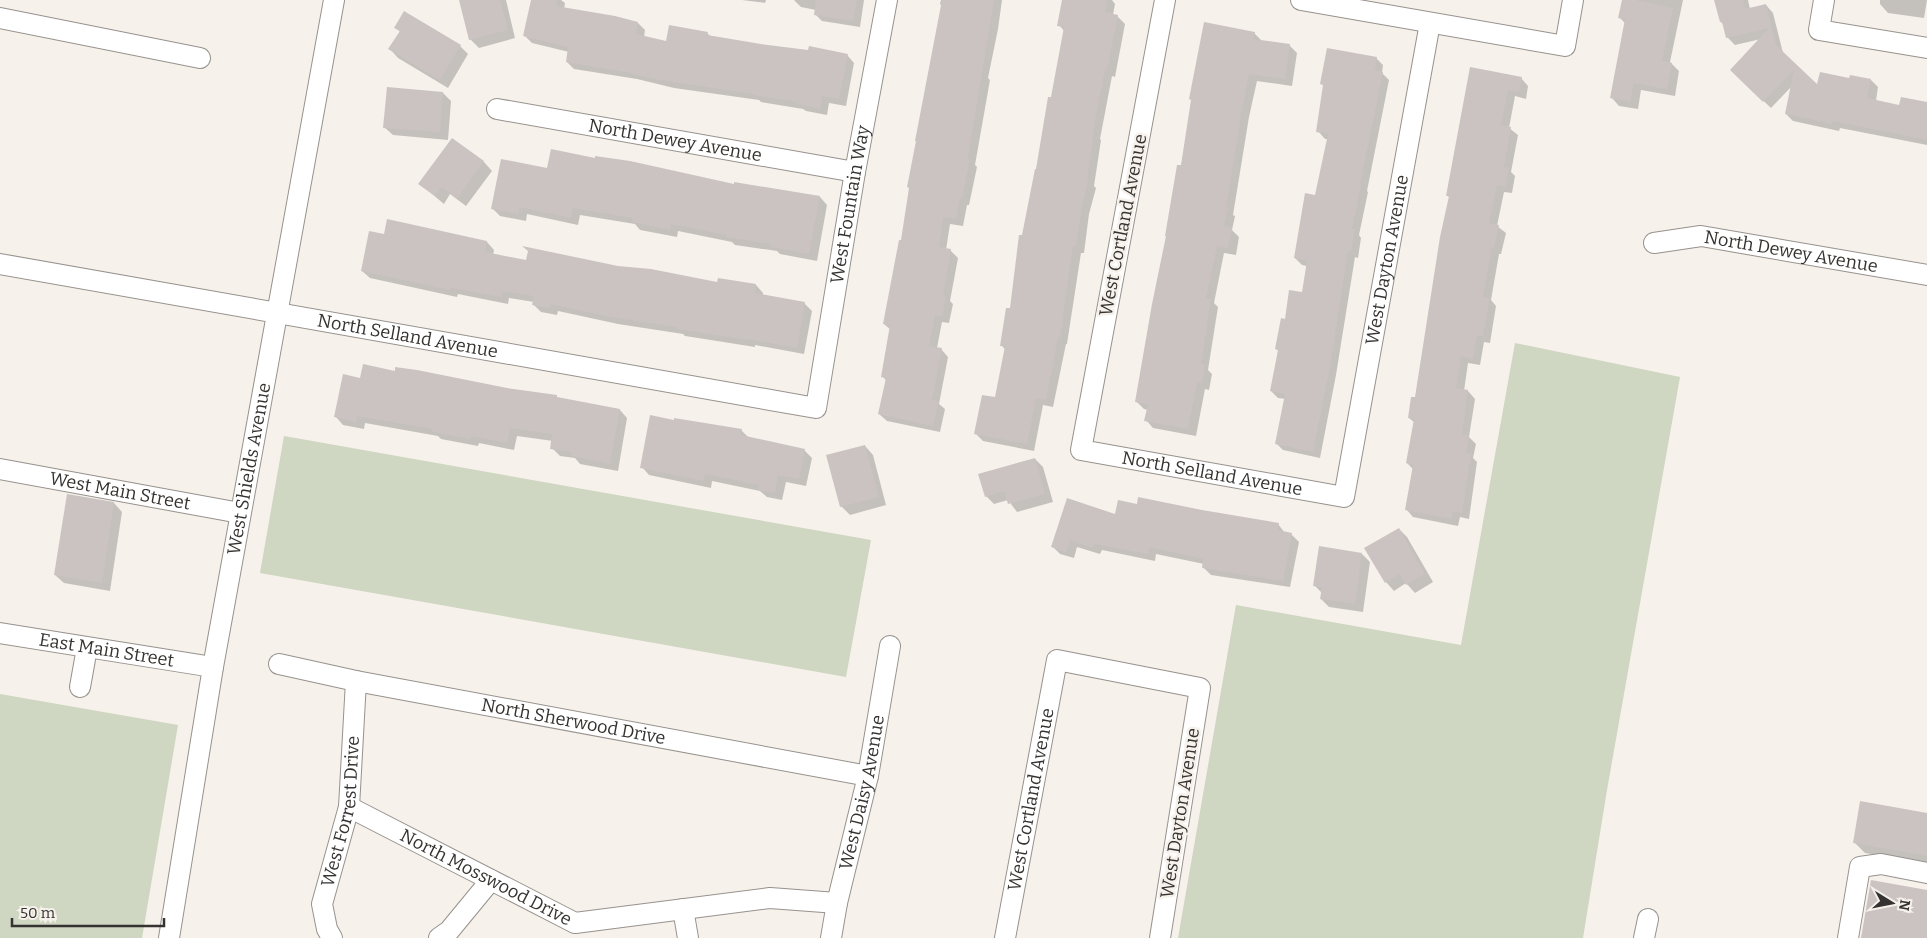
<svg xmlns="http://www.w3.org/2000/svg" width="1927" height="938" font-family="Bitter,serif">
<rect width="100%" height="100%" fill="#f6f1eb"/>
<!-- green -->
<g fill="#cfd6c1">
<path d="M1515 343 1680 377 1607 790 1583 938H1178L1236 605 1461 645Z"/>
<path d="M284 436 871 540 846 677 260 573Z"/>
<path d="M0 694 178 725 142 938H0Z"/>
</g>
<!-- shadow -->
<g fill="#0003">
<path d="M460 0H506L515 38 479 48 470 39Z"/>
<path d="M533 0H561L565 3 564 9 638 23 645 30 644 37 668 42 707 33 711 37 760 45 847 55 854 63 846 106 829 103 827 115 806 111 803 109 761 102 759 100 674 88 637 79 574 69 567 62 569 52 532 43 525 36Z"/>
<path d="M742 0H766L765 3Z"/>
<path d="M794 0H864L860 27 822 21 815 14 816 10 801 7Z"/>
<path d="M941 0H1002L998 29 988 78 990 80 975 165 977 167 969 205H967L963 226 950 224 946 250H950L958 258 950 301 953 304 949 323 942 322 937 348 941 349 948 357 939 404 945 409 940 432 887 421 879 414 887 381 882 376 891 330 884 324 902 241 942 6 940 4Z"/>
<path d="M1064 0H1112L1115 4 1113 15 1117 16 1125 24 1115 77 1112 76 1100 139 1101 140 1094 186 1096 188 1089 214 1084 253H1081L1067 344H1066L1053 407 1043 405 1034 451 983 441 976 434 996 399 1006 350 1001 345 1011 310 1023 236 1065 32 1059 25Z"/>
<path d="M1623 0H1683L1670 62 1679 71 1675 96 1641 90 1638 109 1619 106 1612 98 1625 23 1619 17Z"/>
<path d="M1716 0H1748L1750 9 1766 5 1773 13 1783 53 1818 87 1850 79 1871 80 1878 87 1876 101 1900 106 1927 104V145L1840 128 1839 131 1793 121 1786 114 1791 87 1771 108 1731 70 1761 39 1735 45 1727 37 1724 25 1721 22Z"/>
<path d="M1880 0H1927L1924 18 1888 13 1880 4Z"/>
<path d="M396 27 460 46 468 54 448 88 398 58 390 49 400 32Z"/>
<path d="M1254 33 1262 41 1289 45 1297 53 1292 86 1257 81 1249 117 1233 215 1235 216 1232 230 1239 237 1236 255 1224 253 1214 303 1218 307 1208 370 1212 374 1209 390 1205 389 1196 436 1153 428 1146 420 1148 410 1144 409 1137 402 1182 167Z"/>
<path d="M1376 58 1383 65 1382 73 1389 80 1367 191 1368 192 1359 235 1361 238 1358 258 1355 257 1336 375 1320 458 1283 450 1276 443 1286 399 1278 398 1271 391 1279 351 1276 349 1286 320 1303 294 1307 266 1302 265 1295 258 1316 196 1328 139H1325L1318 131 1324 87 1322 84Z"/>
<path d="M1471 68 1521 78 1528 86 1526 99 1515 96 1509 128 1518 135 1511 172 1515 176 1512 193 1504 192 1497 226 1506 233 1501 254H1499L1491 300 1496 306 1490 343 1484 342 1480 365 1468 363 1464 391H1468L1475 399 1469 437 1476 444 1473 458 1477 462 1469 519 1460 517 1458 526 1413 517 1406 509 1414 470 1407 463 1415 423 1409 418 1416 399 1450 198 1447 195Z"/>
<path d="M443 93 451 101 448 140 393 135 384 127Z"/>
<path d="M452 140 484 162 492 171 466 206 450 194 444 204 420 184Z"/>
<path d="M548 169 735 186 820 197 827 205 817 261 780 254 777 251 735 245 732 242 678 231 677 237 640 230 635 224 580 215 578 225 527 214 526 221 500 216 492 208Z"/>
<path d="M388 221 487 242 494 250 493 255 527 261 618 267 718 283 719 280 756 285 763 293V295L804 303 812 311 804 354 755 345V347L698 338 685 336 683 334 618 324 558 311 557 315 541 312 534 305V302L509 298 508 304 458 294 457 297 370 278 362 271 385 235Z"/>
<path d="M396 372 557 397 559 399 620 410 627 418 618 471 580 464 575 458 560 456 552 448 553 441 517 436 514 450 479 443 478 446 441 439 438 436 365 423 364 429 343 425 336 417 361 379Z"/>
<path d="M741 430 749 438 804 450 812 458 806 486 786 482 782 500 767 497 760 491 712 481 711 488 649 475 642 467Z"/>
<path d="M865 446 873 455 886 505 850 515 841 506Z"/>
<path d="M1035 459 1043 467 1053 502 1017 512 1008 500 994 504 986 496Z"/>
<path d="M68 495 114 503 122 512 110 591 64 583 55 575Z"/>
<path d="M1138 505 1202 511 1278 524 1285 533 1291 534 1299 542 1290 587 1211 575 1203 567 1204 564 1156 554 1155 561 1102 550 1100 554 1077 547 1074 558 1060 554 1052 546Z"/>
<path d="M1399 529 1407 537 1433 582 1415 593 1406 583 1394 591 1386 582Z"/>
<path d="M1362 554 1370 562 1363 612 1329 607 1321 599 1322 593 1314 585Z"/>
<path d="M1927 814V864L1865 853 1854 842Z"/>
</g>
<!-- building -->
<g fill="#cbc3c2">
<path d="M459 0H500L508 30 469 40Z"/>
<path d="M531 0H557L556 6 615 16 638 22 636 34 666 41 669 25 708 32 707 35 761 44 808 50 809 46 848 54 839 99 822 96 820 109 797 104 798 102 753 95V94L666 81 631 74V73L566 62 568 47 523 36Z"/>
<path d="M816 0H857L853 21 814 15Z"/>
<path d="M942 0H994L968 158 970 159 962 199 960 198 956 219 943 217 939 247 951 249 943 295 946 296 942 317 935 315 929 346 942 348 932 400 939 401 933 426 878 414 886 378 881 377 890 325 883 324 899 240H901L909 188 907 187 916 141H915Z"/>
<path d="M1062 0H1107L1105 12 1118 15 1107 70 1105 69 1093 131 1094 132 1087 179H1089L1082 206 1076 246H1073L1060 338 1058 337 1046 400 1036 398 1027 444 974 434 982 395 995 397 1005 346H1000L1006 308H1010L1019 235H1022L1035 169H1036L1048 97H1051L1064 27 1057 26Z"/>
<path d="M1622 0H1635L1673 8 1662 61 1672 63 1667 89 1634 83 1630 102 1610 98 1625 19 1618 18Z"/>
<path d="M1714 0H1743L1745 9 1766 4 1776 45 1817 84 1820 72 1849 78 1850 75 1871 79 1867 98 1899 105 1901 97 1927 102V140L1833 121 1832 124 1785 114 1794 70 1763 102 1730 70 1769 28 1726 38 1722 22H1720Z"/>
<path d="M404 11 461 45 440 80 388 49 400 31 394 28Z"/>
<path d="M1204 22 1255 32 1253 39 1290 44 1285 79 1249 74 1242 109 1226 207 1228 208 1224 226 1232 228 1228 248 1217 246 1206 298 1211 299 1201 364 1205 365 1202 383 1197 382 1188 429 1144 421 1148 404 1135 402 1152 304 1166 236H1165L1177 165H1181L1191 100 1189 99Z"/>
<path d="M1327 48 1377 57 1375 70 1383 72 1360 184H1361L1352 229H1355L1351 251H1348L1330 367 1313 452 1275 444 1285 394 1270 391 1278 350 1275 349 1281 318 1285 319 1289 290 1302 292 1307 261 1294 258 1305 193 1315 195 1328 134 1316 132 1323 85 1320 84Z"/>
<path d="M1470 67 1522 77 1519 92 1508 90 1501 125 1511 127 1504 167 1509 168 1505 187 1497 185 1489 223 1499 225 1494 248 1492 247 1483 296 1490 298 1483 336 1477 335 1473 359 1461 356 1456 388 1468 390 1462 434 1469 436 1466 453 1471 454 1462 513 1453 511 1451 519 1405 510 1413 465 1406 463 1414 419 1408 418 1411 397H1415L1440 237 1449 196H1446Z"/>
<path d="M387 87 443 92 440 132 383 128Z"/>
<path d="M452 138 484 161 457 199 442 187 435 196 418 184Z"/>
<path d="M551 149 595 158V156L630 161 734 184V182L820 196 809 254 771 247V244L726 237V235L671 224 670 230 632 222V218L573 208 571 218 520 207 518 214 491 209 501 159 547 168Z"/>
<path d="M387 219 487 241 485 252 526 260 528 251 522 246 618 266 651 269 717 282 718 278 756 284 755 293 805 302 797 348 748 339V340L690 331 676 329V327L610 317 551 304 550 308 532 305 534 296 502 291 501 297 451 288 450 290 361 271 369 231 384 234Z"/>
<path d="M363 364 395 371V367L417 370 507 388 557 395V397L620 409 610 464 571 456 572 452 550 449 552 434 510 428 507 443 471 436 470 439 432 432V429L357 416 356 422 334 417 343 374 360 378Z"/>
<path d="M650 415 674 420V418L742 429 741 435 805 449 799 479 778 475 775 493 758 490 759 485 705 474 704 481 640 468Z"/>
<path d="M865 445 879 497 840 507 826 455Z"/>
<path d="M1035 458 1045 494 1008 504 1004 491 985 497 978 474Z"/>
<path d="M67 494 114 502 102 583 54 575Z"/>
<path d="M1138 497 1202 510 1279 523 1278 530 1292 533 1283 581 1202 568 1203 559 1149 547 1148 554 1095 544 1093 548 1070 540 1066 552 1051 547 1067 498 1115 514 1118 500 1137 504Z"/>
<path d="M1399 528 1425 574 1406 585 1400 574 1385 583 1364 548Z"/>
<path d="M1319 546 1362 553 1355 604 1320 599 1322 587 1313 586Z"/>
<path d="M1860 801 1927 813V856L1853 843Z"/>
<path d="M1871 880 1927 890V938H1861Z"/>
</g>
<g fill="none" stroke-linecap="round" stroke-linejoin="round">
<!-- minor casing -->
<g stroke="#97928d" stroke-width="22">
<g id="minor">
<path id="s1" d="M1165 0 1081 450 1344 497 1430 23"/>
<path d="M1301 0 1565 46 1573 0"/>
<path d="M1824 0 1819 30 1927 48"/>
<path d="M0 18 200 58"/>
<path id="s2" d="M497 109 855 172"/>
<path id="s3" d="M1654 243 1701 236 1927 275"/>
<path id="s4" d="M0 264 816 408 855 172 887 0"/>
<path id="s5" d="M0 469 240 513"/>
<path id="s6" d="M0 633 213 667"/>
<path id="s7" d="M279 664 356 681 868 776"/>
<path d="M80 687 87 648"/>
<path id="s8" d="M349 807 575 923 770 898 837 903"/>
<path d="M683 909 688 938"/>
<path id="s9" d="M169 938 213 667 334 0"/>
<path id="s10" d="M332 938 327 929 322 904 349 807 356 681"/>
<path d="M439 938 449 931 491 880"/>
<path id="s11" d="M831 938 837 903 868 776 890 646"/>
<path id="s12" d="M1005 938 1057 660 1200 688 1160 938"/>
<path d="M1644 938 1648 919"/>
<path d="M1848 938 1860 867 1881 864 1927 873"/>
</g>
</g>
<!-- minor -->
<use href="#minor" stroke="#fff" stroke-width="20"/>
</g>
<g text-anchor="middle" stroke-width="5" stroke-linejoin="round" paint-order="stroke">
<!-- street labels -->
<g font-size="18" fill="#353331" stroke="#f6f1eb">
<text dy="6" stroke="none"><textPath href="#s2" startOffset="181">North Dewey Avenue</textPath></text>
<text dy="6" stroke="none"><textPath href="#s4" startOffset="1035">West Fountain Way</textPath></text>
<text transform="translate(1123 225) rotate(-79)" y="6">West Cortland Avenue</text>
<text dy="6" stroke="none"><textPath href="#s3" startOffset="139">North Dewey Avenue</textPath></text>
<text dy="6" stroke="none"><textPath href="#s1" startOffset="966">West Dayton Avenue</textPath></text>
<text dy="6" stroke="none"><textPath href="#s4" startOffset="414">North Selland Avenue</textPath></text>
<text dy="6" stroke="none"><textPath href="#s9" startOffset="476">West Shields Avenue</textPath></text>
<text dy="6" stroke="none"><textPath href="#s1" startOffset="591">North Selland Avenue</textPath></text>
<text dy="6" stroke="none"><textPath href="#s5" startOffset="122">West Main Street</textPath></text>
<text dy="6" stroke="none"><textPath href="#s6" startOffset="108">East Main Street</textPath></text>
<text dy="6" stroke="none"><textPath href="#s7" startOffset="300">North Sherwood Drive</textPath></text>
<text dy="6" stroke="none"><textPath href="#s11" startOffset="149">West Daisy Avenue</textPath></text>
<text dy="6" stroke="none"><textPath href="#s12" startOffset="141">West Cortland Avenue</textPath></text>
<text dy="6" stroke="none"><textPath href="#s10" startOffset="131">West Forrest Drive</textPath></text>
<text transform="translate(1180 813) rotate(-81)" y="6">West Dayton Avenue</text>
<text dy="6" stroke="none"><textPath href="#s8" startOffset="154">North Mosswood Drive</textPath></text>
</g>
</g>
<!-- north arrow -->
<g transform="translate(1892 903) rotate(100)" stroke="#f6f1eb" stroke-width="4" paint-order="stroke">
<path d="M0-4L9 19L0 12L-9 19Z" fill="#353331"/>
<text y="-8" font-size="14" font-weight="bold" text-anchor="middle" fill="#353331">N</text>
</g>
<!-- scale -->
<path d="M12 918v8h152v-8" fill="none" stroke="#353331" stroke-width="2.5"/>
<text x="20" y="918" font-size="15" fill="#353331" stroke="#f6f1eb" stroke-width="4" paint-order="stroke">50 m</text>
</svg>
